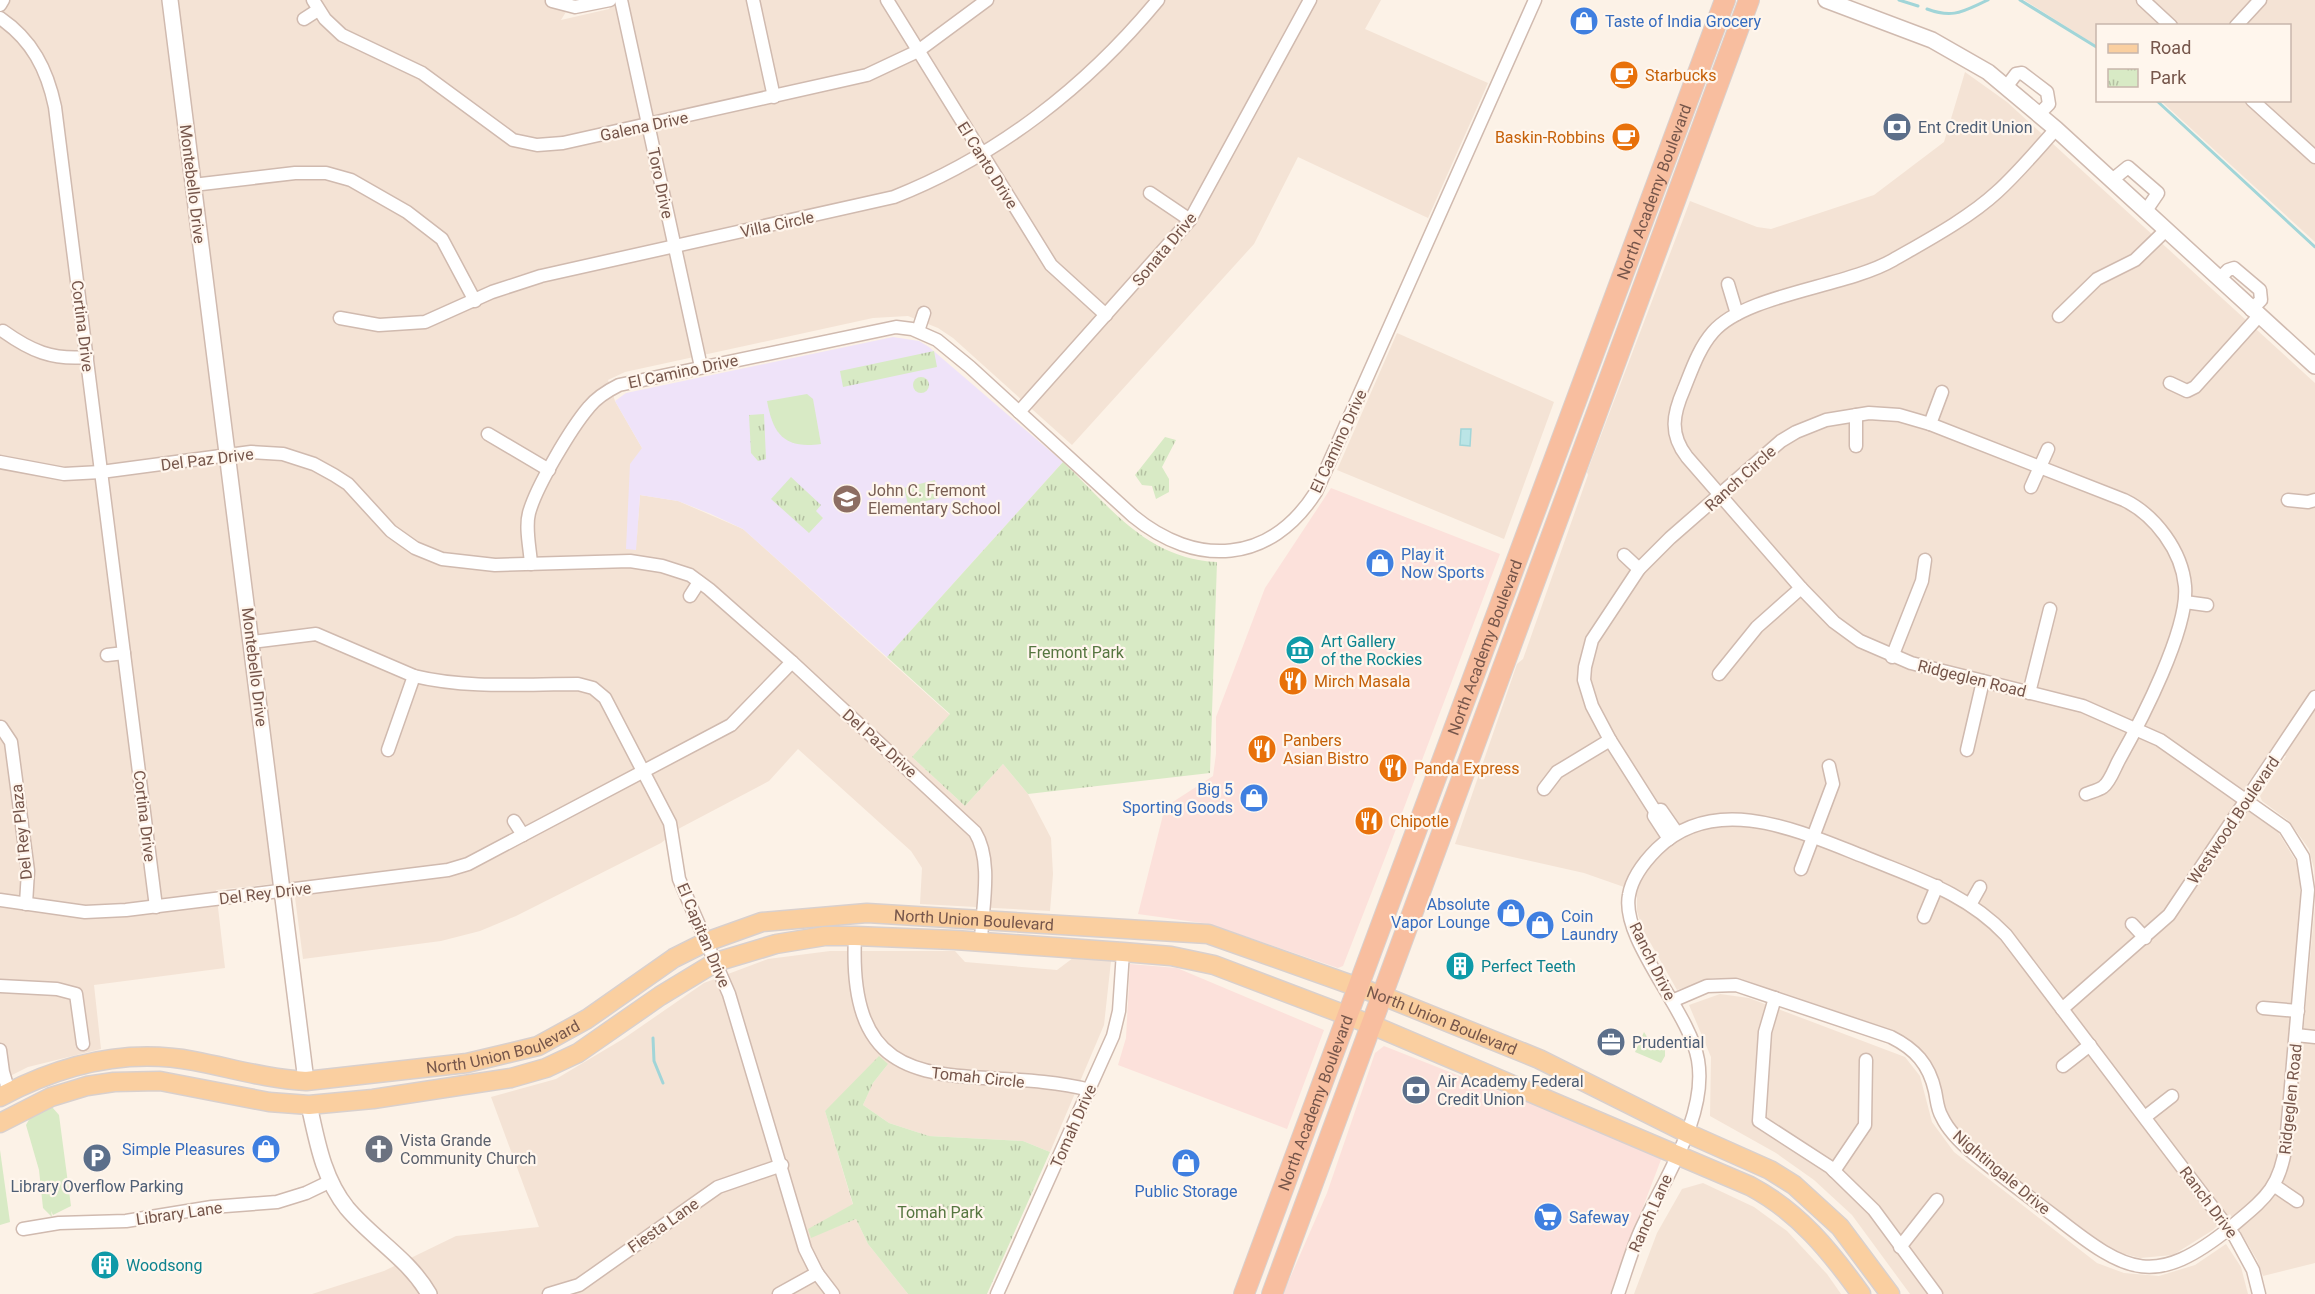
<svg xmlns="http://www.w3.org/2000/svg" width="2315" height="1294" font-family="Roboto,sans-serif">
<defs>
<pattern id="park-tufts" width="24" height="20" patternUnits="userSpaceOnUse" patternTransform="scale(1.5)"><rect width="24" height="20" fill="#d8eac5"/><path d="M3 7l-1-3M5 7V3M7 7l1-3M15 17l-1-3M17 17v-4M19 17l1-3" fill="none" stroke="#b4c0a2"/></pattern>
</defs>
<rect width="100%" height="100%" fill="#fcf2e7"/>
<!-- residential -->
<g fill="#f4e3d5">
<path d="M0 0H580L572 2 561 20 609 9 615 0H1381L1365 29 1488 83 1428 218 1298 157 1254 244 1072 445 953 338 938 328 908 316 873 318 625 372 608 380 615 401 642 448 636 550 640 495 678 501 743 529 950 715 912 757 965 806 1003 764 1028 794 1051 838 1053 874 1050 911 920 904 922 868 911 851 798 749 769 781 680 828 661 843 516 916 480 931 441 941 303 959 293 882 216 890 225 968 94 985 101 1049 28 1067 0 1081Z"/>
<path d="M2024 0H2315V242L2161 101 2290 100V26H2098L2097 46Z"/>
<path d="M1965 72 2007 102 2315 383V886L2314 869 2309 849 2289 821 2262 801 2260 796 2286 756 2272 748 2235 802 2278 832 2297 863 2300 874V901L2283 1099 2297 1101 2315 904V1263L2263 1276 2257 1260 2230 1214 2213 1230 2173 1255 2140 1258 2113 1251 1971 1145 1955 1128 1946 1114 1934 1069 1910 1041 1738 978H1712L1677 990 1642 928 1637 911V897L1624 887 1584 873 1455 844 1517 664 1523 659 1588 475 1587 472 1690 201 1757 227 1771 229 1874 195 1944 142Z"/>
<path d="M1397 333 1554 402 1504 539 1337 470Z"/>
<path d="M830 951H955L965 962 1057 970 1073 958 1111 961 1104 1025 1050 1152 1023 1141 929 1136 889 1123 863 1105 873 1083 888 1064 825 1111 853 1205 809 1229 811 1237 856 1219 868 1244 908 1294H312L384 1271 456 1236 539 1227 491 1097 556 1079 623 1039 704 983 768 959Z"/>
<path d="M1720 994 1749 998 1905 1057 1920 1076 1932 1122 1954 1152 2097 1263 2124 1273 2159 1276 2195 1265 2226 1244 2241 1267 2248 1294H1910L1852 1215 1814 1180 1776 1153 1710 1116 1711 1057 1689 1005Z"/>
<path d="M1703 1183 1754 1207 1787 1231 1827 1274 1841 1294H1634L1657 1233 1682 1189Z"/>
</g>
<!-- commercial -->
<g fill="#fce1db">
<path d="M1331 488 1500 554 1385 858 1343 966 1338 968 1209 924 1138 914 1165 807 1213 776 1216 754V717L1265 588Z"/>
<path d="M1130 964 1177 968 1324 1030 1287 1129 1118 1065 1126 1038Z"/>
<path d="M1384 1046 1523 1101 1557 1109 1662 1157 1610 1294H1283L1327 1193 1375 1053Z"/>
</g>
<!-- education -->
<path fill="#efe3f9" d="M893 337 919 341 929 347 1063 462 887 657 743 529 711 514 678 501 640 495 636 550 626 549 630 464 642 448 615 401 626 393Z"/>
<!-- grass -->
<g fill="#d8eac5">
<path d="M807 394 813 399 821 444C785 449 773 435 767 401Z"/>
<path d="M935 480 939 498 908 505 904 488Z"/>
<path d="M1644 1032 1654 1048H1665V1056L1661 1063 1635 1052Z"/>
<path d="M52 1107 59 1115 71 1206 53 1215 51 1211 52 1217 43 1208 39 1170 26 1125 31 1116Z"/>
<path d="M0 1150 10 1222 0 1225Z"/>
</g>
<!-- park -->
<g fill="url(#park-tufts)">
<path d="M934 351 937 367 843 387 840 371Z"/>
<circle cx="921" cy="385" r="8"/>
<path d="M764 414 766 459 758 461 751 453 749 415Z"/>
<path d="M1165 437 1176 440 1162 467 1169 479V492L1156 499 1152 486 1142 485 1135 475Z"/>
<path d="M1063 462C1110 507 1147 559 1217 562L1210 773 1028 794 1003 764 965 806 912 757 950 714 887 657Z"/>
<path d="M791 477 821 505 816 511 823 518 809 533 771 499Z"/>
<path d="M879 1056 888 1064 873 1083 863 1105 889 1123 929 1136 1023 1141 1050 1152 987 1294H908L868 1244 856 1219 811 1238 808 1229 853 1204 825 1111Z"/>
</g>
<!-- water -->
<path fill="#bbe5e6" stroke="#a1d5d8" stroke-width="1.5" d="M1461 429H1471L1470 446 1460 445Z"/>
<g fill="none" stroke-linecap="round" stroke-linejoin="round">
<!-- stream -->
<g stroke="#a1d5d8" stroke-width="3">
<path d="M1899 0 1918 6"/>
<path d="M2020 0 2098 48"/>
<path d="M1927 9C1954 19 1963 11 1988 0"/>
<path d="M2156 100 2315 247"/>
<path d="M653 1038 654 1061 663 1083"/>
</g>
<!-- minor casing -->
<g stroke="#d0baaf" stroke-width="15">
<g id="minor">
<path d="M313 0 325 19 342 35 422 73 513 140 537 145 563 143 867 75 918 51 987 0"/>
<path d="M621 0 701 367"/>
<path d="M753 0 774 97"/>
<path d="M887 0 1051 265 1106 315"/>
<path d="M2143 0 2171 26"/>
<path d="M552 1 575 7 610 0"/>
<path d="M0 5 3 0"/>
<path d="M0 18C32 40 47 69 55 107L156 907"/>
<path d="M304 19 318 10"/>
<path d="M2236 26 2260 0"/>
<path d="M2007 86 2016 74 2022 73 2047 92 2049 104 2039 114"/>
<path d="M2252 100 2315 157"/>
<path d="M2112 180 2128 167 2158 193 2145 212"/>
<path d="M193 185 295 173H326L351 180 407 212 442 239 475 301"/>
<path d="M1150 193 1190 220"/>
<path d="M2219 279 2228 270 2234 268 2260 290 2261 300 2251 310"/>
<path d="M1728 284 1737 314"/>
<path d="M2059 316 2097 279 2135 260 2165 231"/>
<path d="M340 318 379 325 425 322 492 292 541 276 894 197C998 156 1087 86 1158 0"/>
<path d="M3 331C31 351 52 360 87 357"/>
<path d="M918 331 924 313"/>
<path d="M2170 383 2187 391 2195 387 2258 317"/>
<path d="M1019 412 1190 220 1310 0"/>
<path d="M1856 415V446"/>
<path d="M1930 424 1942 392"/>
<path d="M488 434 549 470"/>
<path d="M0 462 64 474 101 472 251 452 283 454 314 464 334 475 348 484 391 531 415 548 442 559 495 565 630 561 662 566 690 575 709 589 792 662 975 832C993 861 982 908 981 941"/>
<path d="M2031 487 2048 449"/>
<path d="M2288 500 2308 502 2315 500"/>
<path d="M1624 555 1639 569"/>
<path d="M531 564C530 548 525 528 529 513 536 487 571 428 589 407 597 397 607 391 619 385L896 327 912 329 937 340 970 367 1133 516C1196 568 1270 564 1316 492L1535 0"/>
<path d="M690 596 699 582"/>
<path d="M2185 602 2207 605"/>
<path d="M252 642 316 634 414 676C468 689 524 684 578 684L593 688 605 698 670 823 679 879 729 994 805 1249 817 1273 833 1294"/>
<path d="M107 655 124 653"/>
<path d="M1892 657 1922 581 1925 560"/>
<path d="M1719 674 1757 627 1801 588"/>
<path d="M2029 693 2050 609"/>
<path d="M1 727 11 742 28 871 26 904"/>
<path d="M388 750 414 676"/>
<path d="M1967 750 1983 681"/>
<path d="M1544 789 1557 772 1610 740"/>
<path d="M1655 811 1661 810 1677 833"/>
<path d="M514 821 523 835"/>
<path d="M1669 839 1654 816 1655 811 1610 740 1592 706 1584 680 1585 667 1592 640 1639 569 1670 538 1781 441 1796 432 1826 420 1869 413 1899 415 1930 424 2124 500C2155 515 2182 551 2185 586 2189 629 2141 721 2119 760 2115 767 2110 782 2103 787 2099 790 2091 792 2086 794"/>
<path d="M1801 869 1833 784 1829 766"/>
<path d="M0 900 85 912 126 910 448 870 468 864 731 725 792 662"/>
<path d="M1971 903 1980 887"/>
<path d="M1924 917 1937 886"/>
<path d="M2132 924 2145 938"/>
<path d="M855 936C846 1119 973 1060 1090 1090"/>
<path d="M0 986 57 989 76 994 83 1044"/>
<path d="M1775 998 1765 1032 1759 1121 1830 1167 1874 1210 1936 1294"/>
<path d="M1672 1001 1707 986 1736 985 1891 1037C1915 1049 1929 1064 1935 1091 1937 1100 1937 1109 1942 1117 1949 1132 1962 1144 1974 1154 2001 1176 2029 1197 2057 1218 2128 1274 2155 1288 2231 1227 2264 1199 2280 1189 2286 1144L2308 890 2303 857 2285 828 2160 740 2083 706 1911 663 1860 641 1834 622 1801 588 1687 457C1669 434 1673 414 1684 389 1692 369 1699 348 1713 332 1746 294 1846 287 1893 260 1926 241 1969 218 1997 192 2018 173 2037 150 2056 129"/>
<path d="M2263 1008 2298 1011"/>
<path d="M2062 1009 2169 915 2315 697"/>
<path d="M2296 1035 2315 1037"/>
<path d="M0 1050 3 1072 9 1092"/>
<path d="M2063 1066 2090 1045"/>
<path d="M2145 1117 2172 1096"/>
<path d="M1834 1171 1865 1125 1866 1060"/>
<path d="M2275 1186 2297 1201"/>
<path d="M23 1229 59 1223 126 1221 212 1207 277 1202 306 1193 331 1181"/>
<path d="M1900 1247 1937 1200"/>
<path d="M549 1294 579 1285 718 1187 782 1165"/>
<path d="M779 1294 817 1273"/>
<path d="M997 1294 1113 1036 1119 1011 1123 952"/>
<path d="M1618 1294C1625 1274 1631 1253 1639 1234 1661 1183 1708 1118 1698 1060 1690 1012 1620 939 1629 895 1632 877 1645 861 1657 849 1716 791 1801 832 1865 857 1918 879 1966 893 2006 935L2235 1237 2253 1270 2259 1294"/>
</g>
</g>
<!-- tertiary casing -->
<g stroke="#d0baaf" stroke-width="18">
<g id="tertiary">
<path d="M170 0 306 1081"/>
<path d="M1826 0 1932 40 1988 72 2056 129 2315 366"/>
<path d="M309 1105C317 1141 323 1178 347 1208 373 1239 408 1258 429 1294"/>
</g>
</g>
<!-- primary casing -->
<g stroke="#d9d0cd" stroke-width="21">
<g id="primary">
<path id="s1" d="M0 1097C60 1065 126 1048 194 1061 231 1068 267 1079 306 1081L467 1063 538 1046 587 1019 674 958 706 942 762 922 867 913 1208 934 1383 996 1539 1059 1687 1133 1770 1170 1794 1185 1840 1227 1890 1294"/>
<path d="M0 1123 51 1097 87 1086 114 1082 160 1081 269 1102 309 1105 373 1099 511 1078 546 1068 578 1053 660 996 716 962 776 944 825 936H855L955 940 1123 952 1171 956 1214 965 1372 1025 1750 1186C1799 1212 1830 1251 1861 1294"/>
</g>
</g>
<!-- trunk casing -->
<g stroke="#d9d0cd" stroke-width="22">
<g id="trunk">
<path id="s2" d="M1244 1294 1725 0"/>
<path d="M1272 1294 1749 0"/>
</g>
</g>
<!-- minor -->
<use href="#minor" stroke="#fff" stroke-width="12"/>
<!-- tertiary -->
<use href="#tertiary" stroke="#fff" stroke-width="15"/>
<!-- primary -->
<use href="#primary" stroke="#facfa0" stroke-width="18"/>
<!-- trunk -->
<use href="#trunk" stroke="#f8be9f" stroke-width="20"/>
</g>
<!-- icons -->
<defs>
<g id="shop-disc" transform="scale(1.5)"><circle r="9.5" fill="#3f7fe0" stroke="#fff6ed"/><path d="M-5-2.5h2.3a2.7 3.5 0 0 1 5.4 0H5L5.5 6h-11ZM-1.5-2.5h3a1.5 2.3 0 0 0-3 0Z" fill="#fff"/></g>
<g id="cafe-disc" transform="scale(1.5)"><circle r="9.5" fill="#e8710a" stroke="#fff6ed"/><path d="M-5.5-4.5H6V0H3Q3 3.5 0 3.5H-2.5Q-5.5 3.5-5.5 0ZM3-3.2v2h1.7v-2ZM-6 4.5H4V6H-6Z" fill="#fff"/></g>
<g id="bank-disc" transform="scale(1.5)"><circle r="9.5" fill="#5c6f8a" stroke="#fff6ed"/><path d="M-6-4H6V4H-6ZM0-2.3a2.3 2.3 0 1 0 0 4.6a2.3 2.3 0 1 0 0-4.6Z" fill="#fff"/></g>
<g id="school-disc" transform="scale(1.5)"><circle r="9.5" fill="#8d6e63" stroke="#fff6ed"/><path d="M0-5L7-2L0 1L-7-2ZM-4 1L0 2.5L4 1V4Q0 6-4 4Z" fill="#fff"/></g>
<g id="museum-disc" transform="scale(1.5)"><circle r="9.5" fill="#0f9aa8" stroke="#fff6ed"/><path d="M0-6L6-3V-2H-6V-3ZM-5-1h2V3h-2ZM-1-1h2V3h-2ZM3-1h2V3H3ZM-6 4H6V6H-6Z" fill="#fff"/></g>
<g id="restaurant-disc" transform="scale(1.5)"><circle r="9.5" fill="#e8710a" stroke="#fff6ed"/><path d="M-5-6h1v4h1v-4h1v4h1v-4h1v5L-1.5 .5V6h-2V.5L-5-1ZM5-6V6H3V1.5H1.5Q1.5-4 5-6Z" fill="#fff"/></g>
<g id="building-disc" transform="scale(1.5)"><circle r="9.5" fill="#0f9aa8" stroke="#fff6ed"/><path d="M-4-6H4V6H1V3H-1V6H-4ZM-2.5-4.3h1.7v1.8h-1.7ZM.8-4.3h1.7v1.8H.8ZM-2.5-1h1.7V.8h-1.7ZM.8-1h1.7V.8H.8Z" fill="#fff"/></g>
<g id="office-disc" transform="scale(1.5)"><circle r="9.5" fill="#5c6f8a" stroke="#fff6ed"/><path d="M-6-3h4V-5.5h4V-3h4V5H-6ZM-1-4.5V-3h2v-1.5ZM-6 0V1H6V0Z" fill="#fff"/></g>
<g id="church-disc" transform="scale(1.5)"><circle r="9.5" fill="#6b7280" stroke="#fff6ed"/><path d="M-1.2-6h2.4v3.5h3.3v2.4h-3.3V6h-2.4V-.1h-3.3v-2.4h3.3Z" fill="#fff"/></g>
<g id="parking-disc" transform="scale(1.5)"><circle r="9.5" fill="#5c6f8a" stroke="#fff6ed"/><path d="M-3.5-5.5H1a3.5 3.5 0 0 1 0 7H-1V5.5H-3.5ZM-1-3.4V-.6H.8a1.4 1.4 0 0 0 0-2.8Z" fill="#fff"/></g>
<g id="supermarket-disc" transform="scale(1.5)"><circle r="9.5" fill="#3f7fe0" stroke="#fff6ed"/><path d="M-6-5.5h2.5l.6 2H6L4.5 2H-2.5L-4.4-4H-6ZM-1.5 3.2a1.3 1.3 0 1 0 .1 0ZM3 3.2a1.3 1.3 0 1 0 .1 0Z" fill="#fff"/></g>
</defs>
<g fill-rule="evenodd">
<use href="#shop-disc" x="1584" y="21"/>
<use href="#cafe-disc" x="1624" y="75"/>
<use href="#bank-disc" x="1897" y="127"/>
<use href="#cafe-disc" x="1626" y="137"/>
<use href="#school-disc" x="847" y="499"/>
<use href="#shop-disc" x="1380" y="563"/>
<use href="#museum-disc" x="1300" y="650"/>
<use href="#restaurant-disc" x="1293" y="681"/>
<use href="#restaurant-disc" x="1262" y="749"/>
<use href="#restaurant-disc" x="1393" y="768"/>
<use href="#shop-disc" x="1254" y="798"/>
<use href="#restaurant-disc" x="1369" y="821"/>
<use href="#shop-disc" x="1511" y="913"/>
<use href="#shop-disc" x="1540" y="925"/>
<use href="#building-disc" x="1460" y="966"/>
<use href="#office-disc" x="1611" y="1042"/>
<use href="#bank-disc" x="1416" y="1090"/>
<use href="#shop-disc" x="266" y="1149"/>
<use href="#church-disc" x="379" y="1149"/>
<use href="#parking-disc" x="97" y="1158"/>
<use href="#shop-disc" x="1186" y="1163"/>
<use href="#supermarket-disc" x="1548" y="1217"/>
<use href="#building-disc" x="105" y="1265"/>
</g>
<g text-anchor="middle" stroke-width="4.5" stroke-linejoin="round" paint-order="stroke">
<!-- shop labels -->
<g font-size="16" fill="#366cbe" stroke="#fff6ed" text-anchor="start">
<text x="1605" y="27">Taste of India Grocery</text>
<text x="1401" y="560">Play it<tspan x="1401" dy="18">Now Sports</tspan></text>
<text x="1233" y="795" text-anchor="end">Big 5<tspan x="1233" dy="18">Sporting Goods</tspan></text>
<text x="1490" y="910" text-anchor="end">Absolute<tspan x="1490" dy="18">Vapor Lounge</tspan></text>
<text x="1561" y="922">Coin<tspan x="1561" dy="18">Laundry</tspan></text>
<text x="245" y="1155" text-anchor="end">Simple Pleasures</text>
<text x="1186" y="1197" text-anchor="middle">Public Storage</text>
<text x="1569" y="1223">Safeway</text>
</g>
<!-- food labels -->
<g font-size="16" fill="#c56008" stroke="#fff6ed" text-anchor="start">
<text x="1645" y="81">Starbucks</text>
<text x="1605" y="143" text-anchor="end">Baskin-Robbins</text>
<text x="1314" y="687">Mirch Masala</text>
<text x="1283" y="746">Panbers<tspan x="1283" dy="18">Asian Bistro</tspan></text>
<text x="1414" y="774">Panda Express</text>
<text x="1390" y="827">Chipotle</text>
</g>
<!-- street labels -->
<g font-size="16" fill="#76564b" stroke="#fff6ed">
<text transform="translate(644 126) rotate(-12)" y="6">Galena Drive</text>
<text transform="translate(988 165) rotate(58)" y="6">El Canto Drive</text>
<text transform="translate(661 183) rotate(78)" y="6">Toro Drive</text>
<text transform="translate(193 184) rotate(83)" y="6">Montebello Drive</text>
<text dy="6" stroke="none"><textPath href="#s2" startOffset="1176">North Academy Boulevard</textPath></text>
<text transform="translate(777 224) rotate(-12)" y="6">Villa Circle</text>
<text transform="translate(1164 249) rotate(-50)" y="6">Sonata Drive</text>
<text transform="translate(83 326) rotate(83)" y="6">Cortina Drive</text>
<text transform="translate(683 371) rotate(-12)" y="6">El Camino Drive</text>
<text transform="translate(1338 441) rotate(-65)" y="6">El Camino Drive</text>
<text transform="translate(207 459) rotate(-7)" y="6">Del Paz Drive</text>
<text transform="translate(1740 478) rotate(-42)" y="6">Ranch Circle</text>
<text dy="6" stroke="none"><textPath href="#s2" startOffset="690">North Academy Boulevard</textPath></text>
<text transform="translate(255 667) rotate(83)" y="6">Montebello Drive</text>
<text transform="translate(1972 678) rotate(14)" y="6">Ridgeglen Road</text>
<text transform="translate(880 743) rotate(42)" y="6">Del Paz Drive</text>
<text transform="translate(145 816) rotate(83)" y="6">Cortina Drive</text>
<text transform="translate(2233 820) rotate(-56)" y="6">Westwood Boulevard</text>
<text transform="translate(21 832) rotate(-96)" y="6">Del Rey Plaza</text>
<text transform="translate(265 893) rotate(-7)" y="6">Del Rey Drive</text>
<text dy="6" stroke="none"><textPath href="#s1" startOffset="1020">North Union Boulevard</textPath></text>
<text transform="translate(704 935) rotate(67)" y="6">El Capitan Drive</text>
<text transform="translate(1653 961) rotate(64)" y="6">Ranch Drive</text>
<text dy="6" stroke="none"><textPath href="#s1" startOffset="1504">North Union Boulevard</textPath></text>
<text dy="6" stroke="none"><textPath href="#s1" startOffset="516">North Union Boulevard</textPath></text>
<text transform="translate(978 1077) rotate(6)" y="6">Tomah Circle</text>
<text transform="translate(2290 1099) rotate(-84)" y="6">Ridgeglen Road</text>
<text dy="6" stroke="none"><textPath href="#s2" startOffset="204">North Academy Boulevard</textPath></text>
<text transform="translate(1073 1126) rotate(-66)" y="6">Tomah Drive</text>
<text transform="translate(2002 1172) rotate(40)" y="6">Nightingale Drive</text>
<text transform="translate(2209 1202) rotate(53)" y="6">Ranch Drive</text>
<text transform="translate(179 1213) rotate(-8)" y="6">Library Lane</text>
<text transform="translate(1650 1213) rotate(-66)" y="6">Ranch Lane</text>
<text transform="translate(663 1225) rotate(-35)" y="6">Fiesta Lane</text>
</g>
<!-- service labels -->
<g font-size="16" fill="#4e5e75" stroke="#fff6ed" text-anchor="start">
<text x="1918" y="133">Ent Credit Union</text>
<text x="1632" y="1048">Prudential</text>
<text x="1437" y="1087">Air Academy Federal<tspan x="1437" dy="18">Credit Union</tspan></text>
<text x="97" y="1192" text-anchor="middle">Library Overflow Parking</text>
</g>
<!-- education labels -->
<g font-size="16" fill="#785e54" stroke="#fff6ed" text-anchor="start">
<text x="868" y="496">John C. Fremont<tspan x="868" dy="18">Elementary School</tspan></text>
</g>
<!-- culture labels -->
<g font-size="16" fill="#0d838f" stroke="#fff6ed" text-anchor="start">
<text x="1321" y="647">Art Gallery<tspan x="1321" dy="18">of the Rockies</tspan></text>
<text x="1481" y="972">Perfect Teeth</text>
<text x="126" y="1271">Woodsong</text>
</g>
<!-- park labels -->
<g font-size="16" fill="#567640" stroke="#fff6ed">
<text x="1076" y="658">Fremont Park</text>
<text x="940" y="1218">Tomah Park</text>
</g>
<!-- worship labels -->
<g font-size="16" fill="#5b616d" stroke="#fff6ed" text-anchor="start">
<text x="400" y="1146">Vista Grande<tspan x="400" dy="18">Community Church</tspan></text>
</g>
</g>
<!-- legend -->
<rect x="2096" y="24" width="195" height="78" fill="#fff6ed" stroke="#c8b6ac" stroke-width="1.5"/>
<rect x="2108" y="44" width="30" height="9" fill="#facfa0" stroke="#c8b6ac" stroke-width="1.5"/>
<text x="2150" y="54" font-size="18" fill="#76564b">Road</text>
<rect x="2108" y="69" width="30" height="18" fill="url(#park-tufts)" stroke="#c8b6ac" stroke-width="1.5"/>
<text x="2150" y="84" font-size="18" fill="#76564b">Park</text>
</svg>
